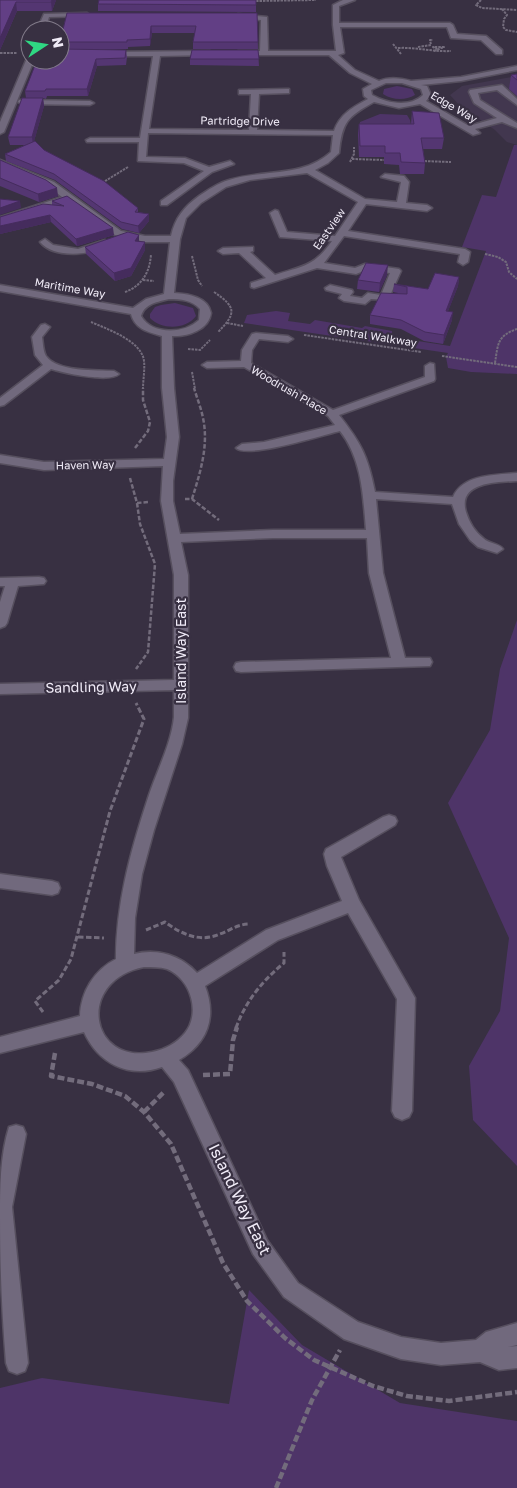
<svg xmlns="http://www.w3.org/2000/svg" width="517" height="1488" font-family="'Golos Text',sans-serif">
<rect width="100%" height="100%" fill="#383042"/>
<!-- built -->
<path fill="#42374f" d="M517 76V145L507 142 495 130 459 105 450 95 462 86Z"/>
<!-- green -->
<g fill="#4e3468">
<path d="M397 86 412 89 415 95C405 101 392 100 383 94L384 89Z"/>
<path d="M380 114 407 115 410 120 413 136 358 135 360 122Z"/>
<path d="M514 145H517V374L471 372 448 368 446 357 448 353 244 323 247 315 276 311 290 313 288 321 310 324 315 320 362 328 365 326 392 331V337L450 346 486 251 462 247 482 195 496 197Z"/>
<path d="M175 303 193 308 196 316C186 330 161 330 150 318V314L155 307 161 305Z"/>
<path d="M517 620V1166L473 1120 469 1066 500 1011 509 938 448 803 490 730 500 669Z"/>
<path d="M249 1290 302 1345 400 1403 517 1421V1488H0V1388L42 1378 229 1404Z"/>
</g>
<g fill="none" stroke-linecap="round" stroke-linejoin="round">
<!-- minor casing -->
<g stroke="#564f5e" stroke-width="3">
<g id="minor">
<path d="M343 0H355L339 6V23H450L453 25 457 34 486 36 502 50V54H496L481 40 451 38 447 27H340L344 53 338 55 355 70 379 81C388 77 401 78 411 81L461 77 517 66V70L461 81 421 85 427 86 431 95 426 101 469 126 497 118 474 103 469 92 470 90 502 85 517 99V105L497 90 478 93 480 100 517 123V128L502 122 475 129 480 133 473 135 420 104 399 108 374 102C347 117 342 122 339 153L328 163 315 170 365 199 397 202 401 182 381 177 385 174 404 176 409 182 406 203 427 205 432 208 427 211 366 204 348 231 465 249 470 252 468 262 463 265 458 262 460 254 344 236 324 263 355 268 365 264 399 269 401 271 388 300 371 299 365 304 344 301 339 298 342 294 326 290 325 288 330 285 352 290 353 292 350 296 362 298 368 293 381 295 390 273 366 270 356 274 317 268 254 288 251 287V283L266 278 239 253 223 254 218 251 223 248 253 247V251L250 252 275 275C302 266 314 267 332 241L280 237 270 213 275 210 278 211 287 232 335 236 358 202 307 173 250 180 226 187 201 203 186 218 180 239 174 293C189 294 208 297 211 313 209 330 187 337 172 336L174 388 179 437 173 481V501L180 534 273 530H366C363 495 362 459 340 431 323 435 247 459 236 448L242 444 264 442 335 425 328 416 244 367 207 368 202 365 207 362 241 361 242 350 252 334 256 333 288 336 293 339 288 342 259 339 252 350 251 363 333 410 425 377V366L430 363 434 364 435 379 434 381 339 415C361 443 368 456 375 492L453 497C463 474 496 475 517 473V481C497 482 457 482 466 512 469 522 475 532 483 538 489 544 499 543 503 549L497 553 478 547 470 540 459 524 452 504 376 499 383 573 405 658H430L432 662 430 666 241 672 236 671 234 667 236 663 241 662 391 658 369 573 367 538H273L181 542 188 575V718L182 744 154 830 142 874 135 918 134 954C157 948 181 955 197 973L266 930 342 901 327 866 324 854 326 849 383 817 389 815 395 817 397 821 395 825 341 857 359 900 415 998 412 1111 409 1117 402 1120 395 1117 392 1111 397 999 348 913 278 940 205 986C217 1017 208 1043 179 1060L188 1070 267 1240 298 1283 358 1322 401 1337 441 1343 476 1340 486 1332 517 1323V1345L508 1347 517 1346V1368L499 1370 480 1362 441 1365 401 1359 344 1339 284 1297 253 1254 174 1082 162 1067C128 1079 98 1063 84 1032L0 1053V1037L80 1016C81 992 94 970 116 959 116 905 130 853 147 801 155 774 171 746 174 717 174 708 174 699 174 690L0 694V684L174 680V575L161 501 163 466 44 470 0 463V455L44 462 164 459 167 437 162 388V336C148 332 135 329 131 314L0 291V285L133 308 146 299 164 294 170 242H145L115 235 68 201 0 223V217L62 197 48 186 0 166V160L54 182 121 231 145 236H171C175 218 184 207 199 196 208 190 218 183 229 180 264 169 302 178 331 152L333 135 148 133 146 157 185 158 209 167 230 161 234 164 212 172 167 205H161V201L204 171 184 163 138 161 139 142H87L86 140 90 138H140L153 56H106L102 54 103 52 210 51 214 53 210 55 160 56 149 129 249 130 251 94H239V90L286 89H289V93L259 94 257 130 334 131C340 114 353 107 368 99L364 96 363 89 372 84 350 73 329 55H235L234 53 238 51H260L261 20 238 18 235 16 238 14 267 17 268 51H336L333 25V5ZM386 83H402L421 89 423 95C409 108 387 103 372 95L371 90ZM169 299C181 299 192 300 200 309L199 320C184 334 152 335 141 316 145 303 158 302 169 299ZM144 967C151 967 160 967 167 969 191 979 201 1013 185 1033 177 1043 164 1050 152 1052 90 1065 75 981 144 967Z"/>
<path d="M87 13 90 15 89 16 49 17 45 30H37L44 14Z"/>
<path d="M27 58 34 60 4 132 0 134V122Z"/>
<path d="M19 100 90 101 94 103 90 105 22 104 18 102Z"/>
<path d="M45 239 53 245 78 249 105 240 110 243C94 256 54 259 40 242Z"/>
<path d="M45 324 50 327 42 337C43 343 43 351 46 356 57 372 97 370 114 371L119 374C110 383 64 373 51 369L4 405 0 406V398L43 365 35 355 32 337 41 325Z"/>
<path d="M39 577 44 578 46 581 44 584 18 586 7 623 5 626 0 628V602L5 586H0V578Z"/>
<path d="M0 874 52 881 58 883 60 888 58 893 52 895 0 888Z"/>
<path d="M16 1125 23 1127 26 1134 12 1207 28 1363 25 1371 17 1374 9 1371 6 1363C2 1313 0 1268 0 1218 0 1188 0 1156 9 1127Z"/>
</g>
</g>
<!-- path-far3 -->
<g stroke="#736c7c" stroke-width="2" stroke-dasharray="2.5 1" stroke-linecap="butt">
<path d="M481 0 476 5 482 8 517 10"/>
<path d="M256 1 316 0"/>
<path d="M502 9 507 15 504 19 503 27 506 30 517 32"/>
<path d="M393 44 401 54"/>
<path d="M418 47 431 45 430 40H433"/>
<path d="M398 48C416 47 433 52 451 51"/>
<path d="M434 51 444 47H433L437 49"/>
<path d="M0 53H17"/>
<path d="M352 159 384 160"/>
<path d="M421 161 451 162"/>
<path d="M350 162 354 154V147"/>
<path d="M102 183 128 167"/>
<path d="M485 254 498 257 506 262 509 272 517 279"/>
<path d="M192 256 198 280 202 286"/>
<path d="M143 280 154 281"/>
<path d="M125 292C142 286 150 272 151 254"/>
<path d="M214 292C236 307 237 313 218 332"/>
<path d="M91 322C107 329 142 341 144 361 145 370 143 380 143 389"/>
<path d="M227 323 243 326"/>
<path d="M304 335 421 352"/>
<path d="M188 349 200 350 210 340"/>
<path d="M442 356 517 367"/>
<path d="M495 363C498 344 497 336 517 329"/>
<path d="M192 372 195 389"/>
</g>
<!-- path-far2 -->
<g stroke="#736c7c" stroke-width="2.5" stroke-dasharray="4.5 2" stroke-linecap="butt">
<path d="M135 448 148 431 150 422 143 400V388"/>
<path d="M130 478 137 503 140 524 155 564 148 652 136 669"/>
<path d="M185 499H192L219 520"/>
<path d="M192 499C200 473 209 446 203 418 201 408 197 398 194 388"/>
<path d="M137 503 149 502"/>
</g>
<!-- path-far1 -->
<g stroke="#736c7c" stroke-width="3" stroke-dasharray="5.5 2.5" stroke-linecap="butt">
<path d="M146 930 165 922C181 934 200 943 220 934 231 930 238 924 250 924"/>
<path d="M78 937 104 938"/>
<path d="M43 1012 35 1001 59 980 71 959 110 811 144 719 136 703"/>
<path d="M236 1028C245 1002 263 980 284 963V952"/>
</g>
<!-- path -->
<g stroke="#736c7c" stroke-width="4.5" stroke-dasharray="7 3" stroke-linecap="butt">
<path d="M55 1053 51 1076 92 1084 125 1096 144 1112 171 1144 223 1263 247 1301 285 1338 314 1360 373 1386 407 1396 449 1401 517 1392"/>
<path d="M203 1075 230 1074 233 1040 237 1027"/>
<path d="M144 1112 165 1091"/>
<path d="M276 1488 312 1400 340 1350"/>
</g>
<!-- minor -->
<use href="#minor" fill="#71697d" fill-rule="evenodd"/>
</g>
<!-- wall -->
<g fill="#543672">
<path d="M0 0H56L52 11H17L0 50Z"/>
<path d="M256 0V12L98 11V4Z"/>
<path d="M67 13H257L258 49H193V42L195 33H152L150 46 128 47V49H71L126 50 127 57 126 65 97 66 88 96H47L46 99 43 98 44 106 34 141 44 150 138 208V212L149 214V221L139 233 122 229 55 180 6 161 5 154 25 145H10L8 137 26 98 25 91 60 60V40Z"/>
<path d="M258 50 259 66 190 65V59Z"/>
<path d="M517 74V96L509 89 511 75Z"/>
<path d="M412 111 444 138 442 149H423L425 163 424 174H400L399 165 384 164V157H359L358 135 359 124H411Z"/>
<path d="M0 160 58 196 39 202 0 186Z"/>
<path d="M67 196 114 235 77 246 51 222 0 234V217L52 205V201Z"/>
<path d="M139 235V242H145V250L131 276 115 281 86 254 85 247Z"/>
<path d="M387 275 379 292 357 289 358 280Z"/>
<path d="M459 277 458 286 448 311 452 320 443 344 424 341 401 329 370 324V315L398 293 393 292 394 284 428 289Z"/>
</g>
<!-- shaded-wall -->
<g fill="#452c5d">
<path d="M52 0H56L52 11 51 2Z"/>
<path d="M16 2 17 11 0 50V38Z"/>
<path d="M151 26 152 33 150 46V39Z"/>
<path d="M96 59 97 66 88 96 87 89Z"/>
<path d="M43 98 44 106 33 145 32 137Z"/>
<path d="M57 188 58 196 39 202 38 194Z"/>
<path d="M20 201 21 208 0 215V208Z"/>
<path d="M149 214V221L139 233 138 226Z"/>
<path d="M50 215 51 222 0 234V226Z"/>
<path d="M113 228 114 235 77 246 76 239Z"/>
<path d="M139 235V243L135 241Z"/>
<path d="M145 242V250L131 276 115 281 114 273Z"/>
<path d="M388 265 387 275 379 292 380 283Z"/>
<path d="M459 277 458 286 445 319 446 311Z"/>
<path d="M453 312 452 320 443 344 444 335Z"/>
</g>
<!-- building -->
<g fill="#623f85" stroke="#452c5d">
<path d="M0 0H52L51 2H16L0 38Z"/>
<path d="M99 0H256V5L98 4Z"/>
<path d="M67 13H257L258 42H193L196 26H151L150 39 127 40V42H60Z"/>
<path d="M60 49 126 50 125 58 96 59 87 89H46L45 91H25L37 60H60Z"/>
<path d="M192 50H258L259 59H190Z"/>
<path d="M517 74V80L511 75Z"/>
<path d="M22 98H43L32 137H8Z"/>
<path d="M412 111 439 113 444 138H421L425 163 401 162 400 153H385V146H360L359 124H414Z"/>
<path d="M35 141 44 150 104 181 138 208 135 212 149 214 138 226 121 222 54 174 5 154Z"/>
<path d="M0 160 46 180 57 188 38 194 0 178Z"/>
<path d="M67 196 113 228 76 239 50 215 0 226V217L43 204 64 206 52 201Z"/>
<path d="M0 199 20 201 0 208Z"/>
<path d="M128 232 139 235 135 241 145 242 131 268 114 273 85 247Z"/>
<path d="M366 263 388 265 380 283 358 280Z"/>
<path d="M435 273 459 277 446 311 453 312 444 335 425 332 401 320 370 315 381 293 407 294V287L394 284 428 289Z"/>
</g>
<g text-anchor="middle" stroke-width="4.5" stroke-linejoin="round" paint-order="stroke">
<!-- far-street labels -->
<g font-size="11" fill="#f0ebf7" stroke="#383042">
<text transform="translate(454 107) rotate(30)" y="4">Edge Way</text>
<text transform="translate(240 121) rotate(1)" y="4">Partridge Drive</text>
<text transform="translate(329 229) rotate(-55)" y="4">Eastview</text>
<text transform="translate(70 288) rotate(10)" y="4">Maritime Way</text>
<text transform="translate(373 336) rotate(9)" y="4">Central Walkway</text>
<text transform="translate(289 390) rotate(30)" y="4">Woodrush Place</text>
<text transform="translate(85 465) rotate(-1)" y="4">Haven Way</text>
</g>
<!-- street labels -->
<g font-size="14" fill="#f0ebf7" stroke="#383042">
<text transform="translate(181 651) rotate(-90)" y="5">Island Way East</text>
<text transform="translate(91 687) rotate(-1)" y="5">Sandling Way</text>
</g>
<!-- near-street labels -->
<g font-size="16" fill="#f0ebf7" stroke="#383042">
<text transform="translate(240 1199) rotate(64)" y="6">Island Way East</text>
</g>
</g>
<!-- north arrow -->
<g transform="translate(45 45) rotate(78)"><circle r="24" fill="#383042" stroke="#827b8a"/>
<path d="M0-4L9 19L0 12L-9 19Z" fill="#2fd883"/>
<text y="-8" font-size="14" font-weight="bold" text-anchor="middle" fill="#f0ebf7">N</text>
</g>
</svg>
